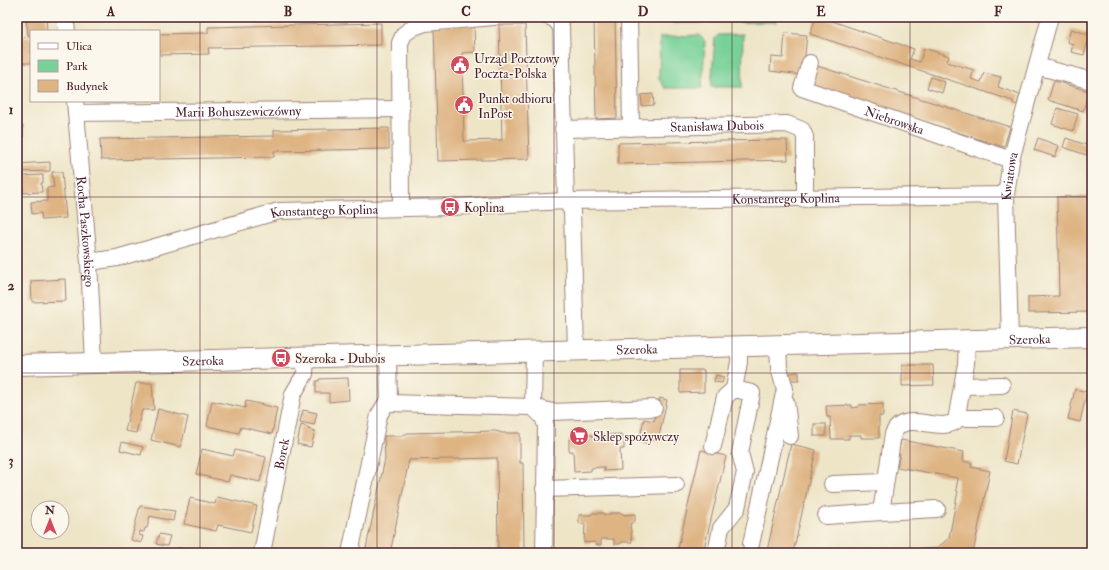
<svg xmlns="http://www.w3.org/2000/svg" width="1109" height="570" font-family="'IM FELL Double Pica',serif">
<rect width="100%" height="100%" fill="#fbf7ec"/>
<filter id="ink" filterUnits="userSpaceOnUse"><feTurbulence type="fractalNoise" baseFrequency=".025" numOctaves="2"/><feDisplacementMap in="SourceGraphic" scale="8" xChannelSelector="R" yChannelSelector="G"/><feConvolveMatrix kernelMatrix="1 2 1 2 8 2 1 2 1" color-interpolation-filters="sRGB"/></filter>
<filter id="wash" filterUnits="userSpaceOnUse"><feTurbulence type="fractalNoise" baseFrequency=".012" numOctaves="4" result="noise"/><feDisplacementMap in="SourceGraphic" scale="16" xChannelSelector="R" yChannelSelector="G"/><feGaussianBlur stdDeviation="0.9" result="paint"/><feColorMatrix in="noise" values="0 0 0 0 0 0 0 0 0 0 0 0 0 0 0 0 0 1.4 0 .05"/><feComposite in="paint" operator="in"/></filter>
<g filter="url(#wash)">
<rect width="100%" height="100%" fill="#eee5c7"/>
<!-- green -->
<g fill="#77d198" stroke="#607862">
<path d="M673 17H776V22L673 23Z"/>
<path d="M743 34 742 87H711L715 38 718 35Z"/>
<path d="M699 35 705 41 702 88H665L659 79 660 37Z"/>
</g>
<g id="blocks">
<!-- building -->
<g fill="#deb483">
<path d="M26 17H46L47 31H31V35H28Z"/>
<path d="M594 17H615L617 118 596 119Z"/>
<path d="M816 17H820L914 49 910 59 920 62 924 48 949 56 947 62 974 70 971 79 981 82 984 73 1001 77 998 87 1020 95 1017 105 1013 103V101L810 34Z"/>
<path d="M381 23V45L208 48 209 54 159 55V34L208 33V27Z"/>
<path d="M474 25 475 52 462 53 464 141 502 140 499 25H525L529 159 438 161 434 26Z"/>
<path d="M1071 29 1090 35 1084 55 1071 52 1073 44 1067 42Z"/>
<path d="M785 33 807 35 803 75 770 71 771 57 783 58Z"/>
<path d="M31 37V63H17V38Z"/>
<path d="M814 65 1010 127 1004 147 808 85Z"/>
<path d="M931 77 945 82 942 93 927 88Z"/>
<path d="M1054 81 1089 91 1083 111 1048 100Z"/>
<path d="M653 94 654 105 642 106 641 95Z"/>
<path d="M1057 108 1078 114 1073 131 1052 124Z"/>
<rect x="17" y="126" width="6" height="11"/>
<path d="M389 128V149L274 151V157L101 160 100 139 274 136V130Z"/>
<path d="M1038 138 1059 146 1055 157 1034 150Z"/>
<path d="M1066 138 1092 147V157L1063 147Z"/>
<path d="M773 140H787L788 160 618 164V143Z"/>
<path d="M50 162V171L17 172V164Z"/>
<path d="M52 172H62L66 218 42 220 41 213 32 214 31 202 47 201V188L54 187Z"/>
<path d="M43 175V183H41L42 192 23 193 22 176Z"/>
<path d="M1092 196V312L1028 313V297L1059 296 1057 197Z"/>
<path d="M17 239H19L20 263H17Z"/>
<path d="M65 279 66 301 32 302 31 281Z"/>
<path d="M902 365H933L934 385 902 386Z"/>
<path d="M680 370H704V392L680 393Z"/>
<path d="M799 372V380H790V373Z"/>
<path d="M716 375 724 377 722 383 714 382Z"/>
<path d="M348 378 349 400 329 402V393H316V381H319V379Z"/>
<path d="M136 383H152L154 410H142L136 433 125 431Z"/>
<path d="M1075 389 1087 392 1080 422 1068 419Z"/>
<path d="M660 398 667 400 658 441 650 439 649 444 639 441 644 419 654 421Z"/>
<path d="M212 401 245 408 246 401 277 408 272 434 241 427 239 433 207 426Z"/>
<path d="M883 404V416H879V438H861V435H849V439H831L830 417H827L826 406 852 405V408L858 407V405Z"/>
<path d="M158 409 188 417 181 447 151 440Z"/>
<path d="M303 410 317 413 314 425 300 422Z"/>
<path d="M1013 411 1027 414 1017 464 1004 461Z"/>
<rect x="814" y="424" width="12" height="12"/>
<path d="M301 425 308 427V429L315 431 311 447 297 444Z"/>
<path d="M496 431 502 433H520V463H523L524 553H498L497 458 409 460 391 549 394 550V553H365L385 459 384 436H401L408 433Z"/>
<path d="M621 434V437H624V449H620L621 470 604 471V467L591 468V471L574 472 573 451H569V439H571V436L593 435V437H599V435Z"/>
<path d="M901 440 964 452 963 461 972 463 971 467 990 471 973 553H882V552L937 548 949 538 958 491 956 490 958 478 897 467 900 454H898Z"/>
<path d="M122 442 143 447 141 455 120 450Z"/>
<path d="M791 444 816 450 793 553H764L765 550 767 551Z"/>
<path d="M202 449 233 456 235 450 266 457 260 482 230 475 228 482 196 474Z"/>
<path d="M701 450 726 456 703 553H677Z"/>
<path d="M217 497 257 506 251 532 218 525 216 531 184 524 190 498 215 504Z"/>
<path d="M140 506 175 511 173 521 150 516 147 528H145L144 532 140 531 139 535 143 536 141 543 131 540Z"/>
<path d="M593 513H604V515H610V513H622L624 515 635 514V521L633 523H630L632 542H622L620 544H614V539H601V545H597L594 542 584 543 585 524H581L579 522V515H591Z"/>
<path d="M159 534 170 536 167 546 156 544Z"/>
<path d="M178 548 197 552V553H177Z"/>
</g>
</g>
</g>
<g filter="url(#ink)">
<use href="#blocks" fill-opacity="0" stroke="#9c8279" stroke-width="1"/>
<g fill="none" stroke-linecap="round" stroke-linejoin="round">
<!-- minor casing -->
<g stroke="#9c8279" stroke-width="18">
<g id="minor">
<path d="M65 17 67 31"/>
<path d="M549 17 555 19 561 27 566 201"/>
<path d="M629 17 631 128"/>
<path id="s1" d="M810 63 802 88 1011 160"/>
<path d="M1037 66 1092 81"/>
<path id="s2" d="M75 101 89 262 94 363"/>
<path id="s3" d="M76 113 401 109"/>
<path id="s4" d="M563 129 787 124 802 130 805 137V199"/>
<path d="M566 201 572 211 576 350"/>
<path d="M401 208 400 43 404 34 414 27 425 23 494 17"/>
<path id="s5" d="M89 262 117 258 279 211 450 207 566 201 1006 195"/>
<path id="s6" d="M1010 340 1006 195 1011 160 1050 17"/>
<path d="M534 352 533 407 543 417 546 426 544 553"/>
<path d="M963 386 1002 385"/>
<path d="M786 402 790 436"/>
<path d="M389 403 533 407 552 412 654 408"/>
<path d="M957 418H996"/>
<path d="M713 446 725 397 734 389 739 362V346"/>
<path d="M832 484 885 482"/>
<path d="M544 489 676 485"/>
<path d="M881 512 937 509"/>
<path d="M826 516 881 512 893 434C904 408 938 434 956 421L966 364 967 340"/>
<path d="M751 544 785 389 779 368 778 345"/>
<path id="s7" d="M262 553 293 394 305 374 306 357"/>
<path d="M350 553 379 415 385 405 389 403 388 355"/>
<path d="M716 553 721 528 737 508 745 472 740 453 752 393 734 389"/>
</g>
</g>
<!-- tertiary casing -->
<g stroke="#9c8279" stroke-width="22">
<g id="tertiary">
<path id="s8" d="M17 365 1092 337"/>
</g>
</g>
<!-- minor -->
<use href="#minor" stroke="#fff" stroke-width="16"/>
<!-- tertiary -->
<use href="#tertiary" stroke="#fff" stroke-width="20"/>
</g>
</g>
<!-- grid -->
<path fill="none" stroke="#4a1f2b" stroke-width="1" stroke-opacity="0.55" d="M200 17V553M377 17V553M554 17V553M732 17V553M910 17V553M17 197H1092M17 373H1092"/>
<!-- icons -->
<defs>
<g id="civic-disc" transform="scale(1)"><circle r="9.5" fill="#d1495b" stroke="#fbf7ec"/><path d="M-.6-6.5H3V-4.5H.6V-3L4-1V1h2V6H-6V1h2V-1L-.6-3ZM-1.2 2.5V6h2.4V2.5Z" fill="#fff"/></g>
<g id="bus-disc" transform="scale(1)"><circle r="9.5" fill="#d1495b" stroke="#fbf7ec"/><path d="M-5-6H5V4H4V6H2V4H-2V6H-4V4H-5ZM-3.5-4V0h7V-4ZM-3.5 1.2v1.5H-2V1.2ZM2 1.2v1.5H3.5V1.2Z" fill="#fff"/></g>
<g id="supermarket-disc" transform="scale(1)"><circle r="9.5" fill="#d1495b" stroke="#fbf7ec"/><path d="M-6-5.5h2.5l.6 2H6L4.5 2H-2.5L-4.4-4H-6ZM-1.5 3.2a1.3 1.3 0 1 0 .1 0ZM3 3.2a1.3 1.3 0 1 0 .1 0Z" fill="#fff"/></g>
</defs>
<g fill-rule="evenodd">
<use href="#civic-disc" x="460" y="65"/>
<use href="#civic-disc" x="464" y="105"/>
<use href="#bus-disc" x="450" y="207"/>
<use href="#bus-disc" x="281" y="358"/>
<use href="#supermarket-disc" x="579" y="436"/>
</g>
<g text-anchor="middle" stroke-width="3" stroke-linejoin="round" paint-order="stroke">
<!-- poi labels -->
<g font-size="13" fill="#4a1f2b" stroke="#fbf7ec" text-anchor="start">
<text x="474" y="63">Urząd Pocztowy<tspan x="474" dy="15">Poczta-Polska</tspan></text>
<text x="478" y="103">Punkt odbioru<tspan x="478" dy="15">InPost</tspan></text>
<text x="464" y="212">Koplina</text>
<text x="295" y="363">Szeroka - Dubois</text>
<text x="593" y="441">Sklep spożywczy</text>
</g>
<!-- street labels -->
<g font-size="13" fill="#4a1f2b" stroke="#fbf7ec">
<text dy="5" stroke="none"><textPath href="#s3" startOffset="162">Marii Bohuszewiczówny</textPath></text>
<text dy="5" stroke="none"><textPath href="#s1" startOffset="124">Niebrowska</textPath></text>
<text dy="5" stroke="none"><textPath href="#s4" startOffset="154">Stanisława Dubois</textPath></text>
<text dy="5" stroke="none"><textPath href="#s6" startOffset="164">Kwiatowa</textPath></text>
<text dy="5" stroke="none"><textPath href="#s5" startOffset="704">Konstantego Koplina</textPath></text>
<text dy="5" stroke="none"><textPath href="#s5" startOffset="242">Konstantego Koplina</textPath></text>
<text dy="5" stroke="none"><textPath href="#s2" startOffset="131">Rocha Paszkowskiego</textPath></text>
<text dy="5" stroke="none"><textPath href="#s8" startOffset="1013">Szeroka</textPath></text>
<text dy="5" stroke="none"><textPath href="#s8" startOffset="620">Szeroka</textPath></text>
<text dy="5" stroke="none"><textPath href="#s8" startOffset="186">Szeroka</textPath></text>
<text dy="5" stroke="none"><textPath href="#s7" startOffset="101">Borek</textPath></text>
</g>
</g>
<!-- margin -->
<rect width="1109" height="570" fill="none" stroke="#fbf7ec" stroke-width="44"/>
<!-- legend -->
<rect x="30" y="30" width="130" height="72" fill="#fbf7ec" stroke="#b4a19f"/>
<rect x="38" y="43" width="20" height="6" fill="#ffffff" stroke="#b4a19f"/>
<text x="66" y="50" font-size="12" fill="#4a1f2b">Ulica</text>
<rect x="38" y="60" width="20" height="12" fill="#77d198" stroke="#b4a19f"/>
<text x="66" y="70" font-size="12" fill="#4a1f2b">Park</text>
<rect x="38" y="80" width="20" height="12" fill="#deb483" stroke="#b4a19f"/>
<text x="66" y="90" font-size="12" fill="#4a1f2b">Budynek</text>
<!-- north arrow -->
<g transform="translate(50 520)"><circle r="19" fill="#fbf7ec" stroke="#b4a19f"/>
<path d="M0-3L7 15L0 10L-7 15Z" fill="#d1495b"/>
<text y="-6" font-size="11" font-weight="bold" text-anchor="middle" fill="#4a1f2b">N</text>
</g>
<rect x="22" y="22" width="1065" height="526" fill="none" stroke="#4a1f2b" stroke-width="1.5"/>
<g font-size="13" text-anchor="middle" font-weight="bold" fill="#4a1f2b">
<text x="111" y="16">A</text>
<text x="288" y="16">B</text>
<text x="466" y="16">C</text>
<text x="643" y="16">D</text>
<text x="821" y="16">E</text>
<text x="998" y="16">F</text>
<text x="11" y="114">1</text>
<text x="11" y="290">2</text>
<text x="11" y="465">3</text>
</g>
</svg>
